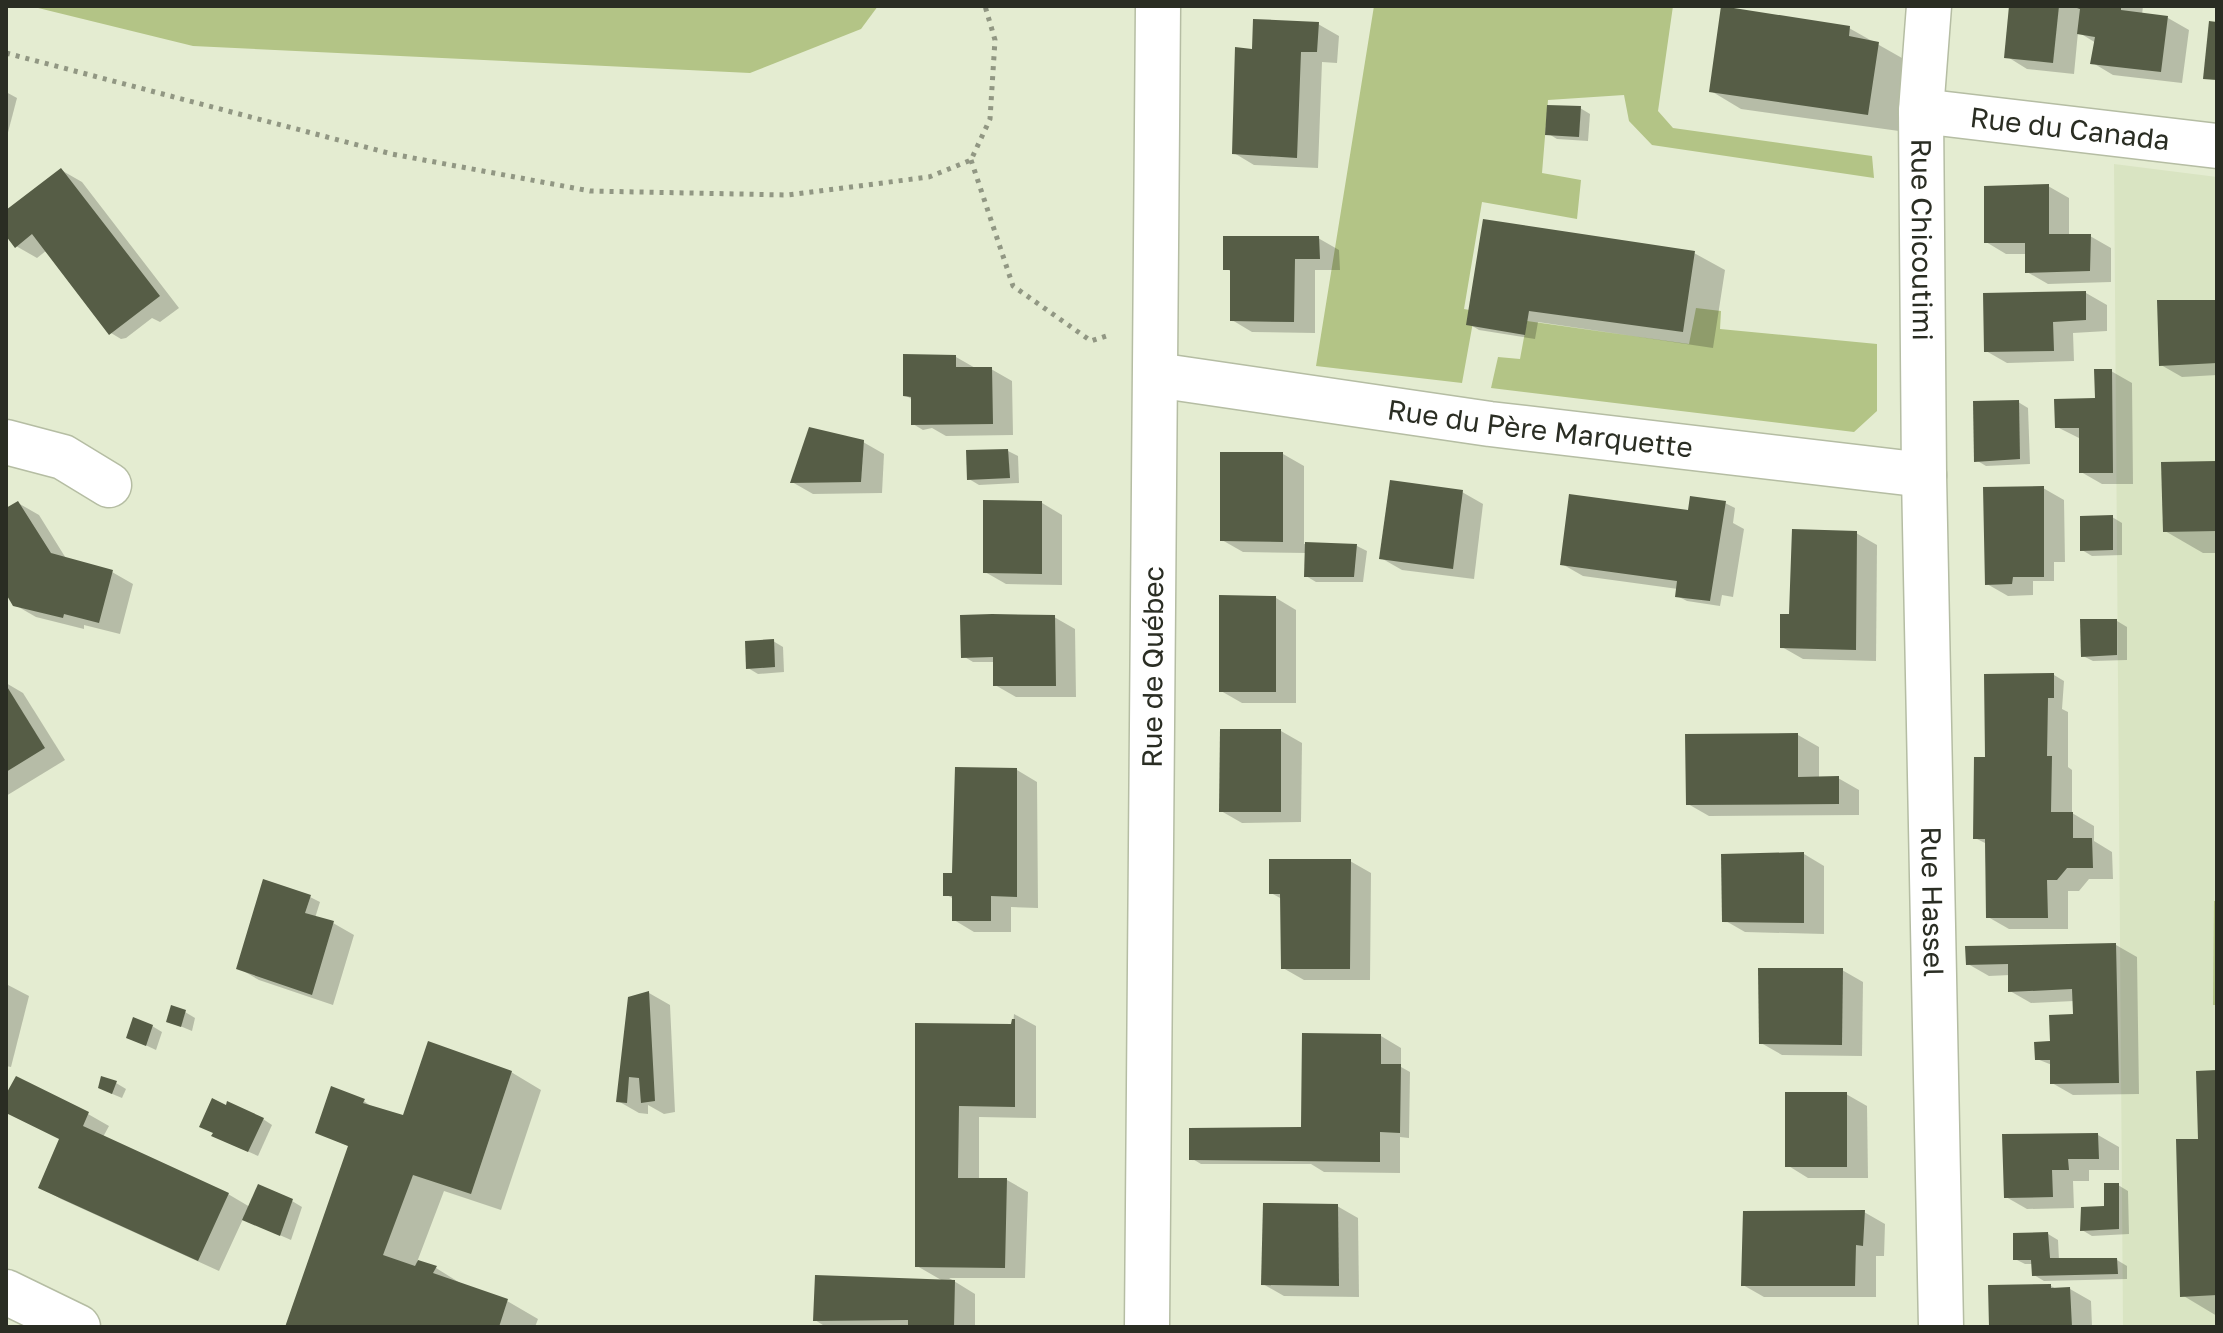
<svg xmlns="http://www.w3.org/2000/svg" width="2223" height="1333" font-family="'Golos Text',sans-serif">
<rect width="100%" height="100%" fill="#e4ecd1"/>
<!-- built -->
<path fill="#d9e4c2" d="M2114 164 2217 177V1327H2123Z"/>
<!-- grass -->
<g fill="#b3c486">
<path d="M30 6H878L861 29 750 73 193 46Z"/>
<path d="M1374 6H1673L1658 111 1673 128 1872 156 1874 178 1652 145 1629 121 1624 95 1548 100 1542 173 1581 180 1577 219 1482 202 1464 309 1475 311 1462 383 1316 366Z"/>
<path d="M1696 308 1721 311 1720 329 1877 344V411L1854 432 1491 388 1498 357 1520 359 1527 321 1689 344Z"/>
<path d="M2214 901H2217V1005H2213Z"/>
</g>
<!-- shadow -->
<g fill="#0003">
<path d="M2007 6H2143L2142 15 2168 18 2189 30 2182 83 2113 75 2093 63 2096 43 2078 32 2074 74 2027 69 2006 56 2011 8Z"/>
<path d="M1318 24 1339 36 1337 63 1322 62 1318 168 1254 165 1234 153 1254 51Z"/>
<path d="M1849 28 1909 62 1899 131 1741 109 1711 91Z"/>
<path d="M6 92 17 98 6 140Z"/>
<path d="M1580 108 1590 114 1588 141 1557 139 1547 133Z"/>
<path d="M61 170 82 182 179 308 160 322 152 318 126 338 121 339 111 333 47 250 37 258 16 246 6 233V213Z"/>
<path d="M2048 186 2069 198V236H2090L2111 248V282L2048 284 2027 272V254H2006L1986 242Z"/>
<path d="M1318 238 1339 250 1340 270H1315V333L1252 332 1232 320V272L1225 268Z"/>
<path d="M1694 253 1725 270 1713 348 1538 322 1535 339 1479 330 1469 324Z"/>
<path d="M2086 293 2107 305V331L2073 333 2074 361 2007 363 1986 351Z"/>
<path d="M2217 302V375L2182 377 2161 365Z"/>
<path d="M956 357 977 369H991L1012 381 1013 435 946 436 932 428 923 430 913 424V400L905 395Z"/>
<path d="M2111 371 2132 383 2133 484H2102L2081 472V439L2057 427 2097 400Z"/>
<path d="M2018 402 2028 408 2030 464 1986 466 1976 460Z"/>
<path d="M863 442 884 454 882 493 813 494 792 482Z"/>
<path d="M1008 451 1018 456 1019 483 979 485 969 479Z"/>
<path d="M1283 454 1304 466V544L1357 546 1367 551 1363 582H1316L1306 576 1307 553 1243 552 1222 540Z"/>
<path d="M2217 463V553H2203L2165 531Z"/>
<path d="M2043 488 2064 500 2065 562H2054V581H2033V595L2008 596 1987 584Z"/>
<path d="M1462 492 1483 504 1474 579 1402 570 1381 558Z"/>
<path d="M18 503 39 515 67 560 112 572 133 584 120 634 84 625V629L36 617 15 605 6 590V511Z"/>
<path d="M1042 503 1062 515V585L1006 584 985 572Z"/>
<path d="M1725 503 1735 508 1733 523 1744 529 1733 597 1722 595 1720 606 1687 601 1677 596 1678 589 1583 576 1562 564Z"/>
<path d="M2112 517 2122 523V555L2092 556 2082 550Z"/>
<path d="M1856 533 1877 545 1876 661 1803 659 1782 647 1791 616Z"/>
<path d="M1276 598 1296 610V703H1242L1221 691Z"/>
<path d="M1054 617 1075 629 1076 697H1016L995 685V662H973L963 656Z"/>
<path d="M2117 621 2127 627V660L2093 661 2083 656Z"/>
<path d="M773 641 783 647 784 672 758 674 748 668Z"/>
<path d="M2054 675 2064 681 2062 709 2068 712V767L2072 770V813L2094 826V841L2112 852 2113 879H2089L2079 891H2068V929H2009L1988 917 1985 843 1975 838 1984 759Z"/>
<path d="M6 683 23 693 65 760 6 796Z"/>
<path d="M1281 731 1302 743 1301 822 1242 823 1221 811Z"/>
<path d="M1798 735 1819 747V778H1838L1859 790V815L1709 816 1688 804Z"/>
<path d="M1017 770 1037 782 1038 908 1011 907V932H974L954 920V899L945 894 954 875Z"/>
<path d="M1804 854 1824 866V934L1745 932 1724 920Z"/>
<path d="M1350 861 1371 873 1370 980H1304L1283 968 1282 899 1271 893Z"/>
<path d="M310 897 320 902 315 918 333 923 354 935 333 1005 259 980 238 968Z"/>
<path d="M2116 945 2137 957 2139 1094 2073 1095 2052 1083V1065L2037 1059 2075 1016 2074 1001 2031 1003 2010 991V975L1989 976 1968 964Z"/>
<path d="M1842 970 1863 982 1862 1056 1782 1055 1761 1043Z"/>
<path d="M6 984 29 996 11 1067 6 1066Z"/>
<path d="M649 993 670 1005 675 1112 664 1114 648 1105V1114L639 1113 618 1101 629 999Z"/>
<path d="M185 1012 195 1018 192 1031 168 1021Z"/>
<path d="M1014 1014 1036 1026V1118L979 1117V1180H1007L1028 1192 1025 1278H949L975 1294V1327H826L815 1320 943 1281 917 1266V1025L1013 1026Z"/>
<path d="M152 1026 162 1032 156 1050 128 1037Z"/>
<path d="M1381 1036 1401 1048V1067L1410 1072 1409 1138 1400 1137V1173L1324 1172 1311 1164H1201L1191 1158 1303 1131Z"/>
<path d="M511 1072 541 1090 501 1210 444 1191 417 1262 436 1268 465 1286 507 1301 538 1319 535 1327H287L350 1147 317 1132 364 1101 373 1108 402 1117Z"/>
<path d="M2217 1072V1316L2182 1295 2200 1141Z"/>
<path d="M116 1083 126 1089 122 1098 110 1093Z"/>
<path d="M1846 1094 1867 1106 1868 1178H1808L1787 1165Z"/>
<path d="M6 1098 88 1114 109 1126 103 1137 228 1194 250 1207 259 1187 292 1201 302 1207 291 1240 243 1219 219 1271 61 1199 40 1187 61 1139 6 1111Z"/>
<path d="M263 1119 272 1125 258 1156 224 1141Z"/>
<path d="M2098 1135 2119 1147V1170H2089V1181H2073L2074 1208 2027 1209 2006 1197Z"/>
<path d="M2118 1185 2128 1191 2129 1234 2092 1236 2082 1230 2106 1208Z"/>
<path d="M1337 1206 1358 1218 1359 1297 1284 1296 1263 1284Z"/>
<path d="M1864 1212 1885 1224 1884 1256H1876V1297H1764L1743 1285Z"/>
<path d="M2048 1234 2058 1240 2059 1260H2117L2127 1266V1279L2044 1281 2034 1275 2033 1264H2025L2015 1259Z"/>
<path d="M2051 1286 2058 1290 2070 1289 2091 1301 2092 1327H1991Z"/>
</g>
<!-- building -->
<g fill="#565d46">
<path d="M1721 6 1850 26 1849 36 1879 42 1868 115 1709 92Z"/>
<path d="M2009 6H2059L2053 63 2004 58Z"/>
<path d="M2071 6H2121V10L2168 16 2161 72 2090 64 2095 37 2077 34 2080 9Z"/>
<path d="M1253 19 1319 22 1317 52H1301L1297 158 1232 154 1235 47 1252 49Z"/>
<path d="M2209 21 2217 22V80L2203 79Z"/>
<path d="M1547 105 1581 106 1579 137 1545 135Z"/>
<path d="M61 168 160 296 109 335 32 234 15 248 6 236V210Z"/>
<path d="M2049 184V234H2091L2090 271 2025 273V243H1984V186Z"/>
<path d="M1483 219 1695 251 1683 332 1529 311 1525 335 1466 325Z"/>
<path d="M1223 236H1319L1320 259H1295L1294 322 1230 321V270H1223Z"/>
<path d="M2086 291V320L2053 322 2054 351 1984 352 1983 293Z"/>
<path d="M2157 300H2217V363L2159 366Z"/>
<path d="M903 354 956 355V367H992L993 424 911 425V397L903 396Z"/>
<path d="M2094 369H2112L2113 473H2079V428H2055L2054 399 2095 398Z"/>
<path d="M2019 400 2020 459 1974 462 1973 401Z"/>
<path d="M809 427 864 440 861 482 790 483Z"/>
<path d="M1008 449 1010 478 967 480 966 450Z"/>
<path d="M1220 452H1283V542L1220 541Z"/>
<path d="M2217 461V531L2163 532 2161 462Z"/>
<path d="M1390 480 1463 490 1453 569 1379 559Z"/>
<path d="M2044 486V577H2013L2012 584 1985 585 1983 487Z"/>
<path d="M1569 494 1688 510 1690 496 1726 501 1710 601 1675 597 1677 581 1560 565Z"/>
<path d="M983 500 1042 501V574L983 573Z"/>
<path d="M18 501 51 553 113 570 99 623 64 614 63 618 13 606 6 594V508Z"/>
<path d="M2113 515V550L2080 551V516Z"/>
<path d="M1792 529 1857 531 1856 650 1780 648V614H1789Z"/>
<path d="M1305 542 1357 544 1354 577H1304Z"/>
<path d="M1219 595 1276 596V692H1219Z"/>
<path d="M992 614 1055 615 1056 686H993V657L961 658 960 615Z"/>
<path d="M2080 619H2117V655L2081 657Z"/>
<path d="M774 639 775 667 746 669 745 641Z"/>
<path d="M2054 673V698H2048L2047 756H2052L2051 812H2073V838H2092L2093 868H2067L2057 880H2047L2048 918H1986L1985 839H1973L1974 757H1985L1984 674Z"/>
<path d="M6 685 45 748 6 772Z"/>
<path d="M1220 729H1281V812H1219Z"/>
<path d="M1798 733V777L1839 776V804L1686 805 1685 734Z"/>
<path d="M955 767 1017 768V897L991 896V921H952V896H943V873H952Z"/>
<path d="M1804 852V923L1722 922 1721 854Z"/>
<path d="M1269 859H1351L1350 969H1281L1280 894H1269Z"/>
<path d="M263 879 311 895 305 913 334 921 312 995 236 969Z"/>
<path d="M2116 943 2119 1083 2050 1084V1060H2035L2034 1042 2050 1041 2049 1015 2073 1014 2072 989 2008 992V964L1966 965 1965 946Z"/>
<path d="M1758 968H1843L1842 1045 1759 1044Z"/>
<path d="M649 991 655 1101 641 1103 639 1078 629 1077 627 1103 616 1102 628 997Z"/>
<path d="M171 1005 186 1010 181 1027 166 1022Z"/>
<path d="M133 1017 153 1025 146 1046 126 1038Z"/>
<path d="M1012 1019H1015V1107L959 1106 958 1178H1007L1005 1268 915 1267V1023L1011 1024Z"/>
<path d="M1302 1033 1381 1034V1064H1401L1400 1133 1380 1132V1162L1189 1160V1128L1301 1127Z"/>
<path d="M428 1041 512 1071 471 1194 413 1175 383 1255 415 1266 418 1260 437 1266 433 1273 508 1299 499 1327H285L348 1146 315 1133 331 1086 365 1099 363 1103 403 1115Z"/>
<path d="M2217 1070V1295L2180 1297 2176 1139H2198L2196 1071Z"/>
<path d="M16 1076 89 1112 83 1126 229 1193 198 1261 38 1188 59 1139 6 1113V1094Z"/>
<path d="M101 1076 117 1081 112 1094 98 1088Z"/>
<rect x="1785" y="1092" width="62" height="75"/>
<path d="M212 1098 226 1105 227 1101 264 1118 248 1152 211 1136 213 1133 199 1127Z"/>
<path d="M2098 1133 2099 1159H2068L2069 1170H2052L2053 1197 2004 1198 2002 1134Z"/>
<path d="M2104 1183H2119V1229L2080 1231 2081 1207 2104 1206Z"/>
<path d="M258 1184 293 1199 280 1236 242 1220Z"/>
<path d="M1263 1203 1338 1204 1339 1286 1261 1285Z"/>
<path d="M1865 1210 1863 1246 1856 1245 1855 1286H1741L1743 1211Z"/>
<path d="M2048 1232 2050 1258H2117L2118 1274 2032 1276 2031 1260H2013V1233Z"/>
<path d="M815 1275 955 1280 954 1327H908V1320L813 1321Z"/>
<path d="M2051 1284V1288L2070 1287 2072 1327H1989L1988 1285Z"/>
</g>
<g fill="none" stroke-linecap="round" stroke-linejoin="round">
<!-- minor casing -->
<g stroke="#b5bda3" stroke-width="47">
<g id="minor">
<path id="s1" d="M1929 6 1921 111 1924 475 1941 1327"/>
<path id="s2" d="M1921 111 2217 146"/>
<path id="s3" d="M1156 375 1490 424 1924 475"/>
<path d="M6 442 63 457 109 485"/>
<path d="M6 1292 78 1327"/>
<path id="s4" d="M1147 1327 1158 6"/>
</g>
</g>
<!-- path -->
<g stroke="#919783" stroke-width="5" stroke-dasharray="4 6" stroke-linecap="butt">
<path d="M6 53 392 154 590 191 788 195 929 177 971 160 990 119 995 40 985 6"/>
<path d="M971 160 1013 286 1091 341 1109 335"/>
</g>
<!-- minor -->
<use href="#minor" stroke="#fff" stroke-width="44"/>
</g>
<g text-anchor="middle" stroke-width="8" stroke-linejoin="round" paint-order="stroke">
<!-- street labels -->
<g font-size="28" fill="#2a2d23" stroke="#f1f9de">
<text dy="10" stroke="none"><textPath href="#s2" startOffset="150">Rue du Canada</textPath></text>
<text dy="10" stroke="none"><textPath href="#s1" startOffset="234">Rue Chicoutimi</textPath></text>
<text dy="10" stroke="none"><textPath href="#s3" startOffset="388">Rue du Père Marquette</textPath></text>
<text dy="10" stroke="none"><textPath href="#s4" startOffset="660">Rue de Québec</textPath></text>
<text dy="10" stroke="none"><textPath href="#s1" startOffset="896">Rue Hassel</textPath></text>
</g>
</g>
<!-- border -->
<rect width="2223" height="1333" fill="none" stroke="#2a2d23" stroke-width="16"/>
</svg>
